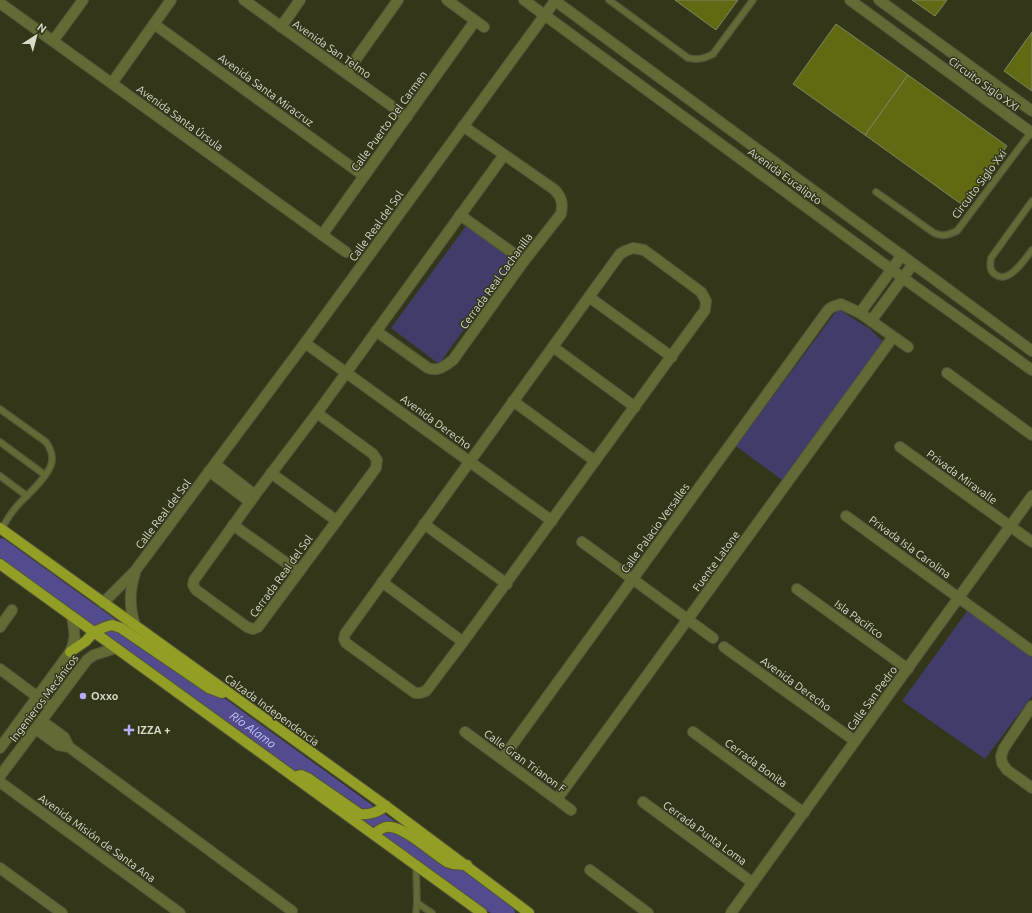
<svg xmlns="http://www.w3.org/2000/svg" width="1032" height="913" font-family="Ubuntu,sans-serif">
<rect width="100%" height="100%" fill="#333619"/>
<!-- green -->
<g fill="#413d6a">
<path d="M466 226 514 260 439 364 391 328Z"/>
<path d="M838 309 870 329 883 342 782 480 736 446Z"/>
<path d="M968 610 1032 657V696L985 759 902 701Z"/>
</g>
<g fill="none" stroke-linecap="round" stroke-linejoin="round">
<!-- river -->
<path stroke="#524b8d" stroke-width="18" id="s1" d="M0 547 506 913"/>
</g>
<!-- building -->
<g fill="#616913" stroke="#808565">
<path d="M675 0H738L716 30Z"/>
<path d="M912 0H947L935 16Z"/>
<path d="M836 24 908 75 865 135 793 84Z"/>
<path d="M1032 32V91L1004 71Z"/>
<path d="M908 75 1007 146 964 206 865 135Z"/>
</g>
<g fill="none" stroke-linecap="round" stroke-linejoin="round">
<!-- service casing -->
<g stroke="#515439" stroke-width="8">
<g id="service">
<path d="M609 0 688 58C698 60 704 59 713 54L753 0"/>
<path d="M876 192 934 233C943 237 948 235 957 231L1032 131"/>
<path d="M1032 201 991 258C990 265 989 271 996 275 1009 284 1025 259 1032 250"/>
<path d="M0 409 46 442C51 449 54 456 51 465 46 479 27 495 17 506 11 513 6 520 2 529"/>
<path d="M0 442 45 475"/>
<path d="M0 476 27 496"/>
<path d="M416 865 417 903 416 913"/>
<path d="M417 903 432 913"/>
</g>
</g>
<!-- minor casing -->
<g stroke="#515439" stroke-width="12">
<g id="minor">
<path d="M244 0 407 117"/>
<path d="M447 0 484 27"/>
<path d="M850 0 1032 133"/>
<path d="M879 0 1032 111"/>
<path d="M0 3 346 252"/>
<path d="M154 24 364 176"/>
<path d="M281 27 300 0"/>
<path d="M53 41 83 0"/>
<path d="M346 73 398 0"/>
<path d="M112 83 171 0"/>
<path d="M460 215 524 261"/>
<path d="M322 235 475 21"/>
<path d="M633 248 644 250 701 292 706 301 705 310 463 642 426 691 420 693H415L346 643 344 639 345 634 620 254 625 251Z"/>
<path d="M589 297 672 357"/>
<path d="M860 313 902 255"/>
<path d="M871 321 913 264"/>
<path d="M376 331 428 368C438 372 445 366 453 360L524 261 561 214C563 204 562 198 555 190L463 126"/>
<path d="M305 343 552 521"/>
<path d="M553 347 635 407"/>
<path d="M947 373 1032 435"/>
<path d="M513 401 595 461"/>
<path d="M317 413 373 454 377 460 376 468 258 627 253 629 247 627 196 590 193 585 194 580 255 495 317 413 504 155"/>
<path d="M900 447 1032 542"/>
<path d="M215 464 255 495"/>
<path d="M209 471 250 502"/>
<path d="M271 473 337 521"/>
<path d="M846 516 1032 651"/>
<path d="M424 524 507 584"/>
<path d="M233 525 299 572"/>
<path d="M582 542 713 638"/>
<path d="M135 573C129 591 129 607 135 625"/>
<path d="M382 582 463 642"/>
<path d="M797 589 908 669"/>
<path d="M103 603 135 571 305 343 555 1"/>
<path d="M0 627 12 610"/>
<path d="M724 647 855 741"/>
<path d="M0 669 51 707"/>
<path d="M1032 706 1004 748 1001 756 1002 763 1007 770 1032 788"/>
<path d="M42 721 64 737 69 747"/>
<path d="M36 729 58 745 69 747 292 911"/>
<path d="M465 732 571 810"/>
<path d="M693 732 804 813"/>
<path d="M0 748 70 652C77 639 74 630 72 616"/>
<path d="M502 759 828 310 832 307 841 304 860 313 908 347"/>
<path d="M0 776 87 660 94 655 116 648"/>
<path d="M0 782 180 913"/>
<path d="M557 799 893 337"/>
<path d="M643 802 753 883"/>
<path d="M0 868 62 913"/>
<path d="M590 870 648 913"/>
</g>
</g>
<!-- tertiary casing -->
<g stroke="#515439" stroke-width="12">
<g id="tertiary">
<path d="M524 0 903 278 1032 370"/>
<path d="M554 0 1032 351"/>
<path d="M731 913 1032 496"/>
</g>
</g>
<!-- primary casing -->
<g stroke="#515439" stroke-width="12">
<g id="primary">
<path d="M0 528 386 806 529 913"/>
<path d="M0 564 482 913"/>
<path d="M70 652 86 641 94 632 105 627 112 625 121 628 209 688 222 693"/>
<path d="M294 777 301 775 308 778 360 814C371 815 377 812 386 806"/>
<path d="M374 834C379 830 384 826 391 827 407 829 432 853 447 862L453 864 467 865"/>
</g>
</g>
<!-- service -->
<use href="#service" stroke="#646a36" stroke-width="5.5"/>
<!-- minor -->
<use href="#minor" stroke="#646a36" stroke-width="10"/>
<!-- tertiary -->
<use href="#tertiary" stroke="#646a36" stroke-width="10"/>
<!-- primary -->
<use href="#primary" stroke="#939e24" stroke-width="10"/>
</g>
<!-- markers -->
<g fill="#b1adfa" stroke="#333619" stroke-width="1.5">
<circle cx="83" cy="696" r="4"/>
<path d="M127 724h4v4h4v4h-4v4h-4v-4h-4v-4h4z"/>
</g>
<g text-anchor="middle" stroke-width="3" stroke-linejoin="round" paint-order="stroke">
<!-- street labels -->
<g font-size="11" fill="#d9dccb" stroke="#333619">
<text transform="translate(332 49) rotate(35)" y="4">Avenida San Telmo</text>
<text transform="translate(984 84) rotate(36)" y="4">Circuito Siglo XXI</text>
<text transform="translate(266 90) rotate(36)" y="4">Avenida Santa Miracruz</text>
<text transform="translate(180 118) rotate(36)" y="4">Avenida Santa Úrsula</text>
<text transform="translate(389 121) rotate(-54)" y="4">Calle Puerto Del Carmen</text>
<text transform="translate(785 176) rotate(36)" y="4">Avenida Eucalipto</text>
<text transform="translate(979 184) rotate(-53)" y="4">Circuito Siglo Xxi</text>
<text transform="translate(376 226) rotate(-54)" y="4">Calle Real del Sol</text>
<text transform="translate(496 281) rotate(-54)" y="4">Cerrada Real Cachanilla</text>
<text transform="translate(436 422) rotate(36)" y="4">Avenida Derecho</text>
<text transform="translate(962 477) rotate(36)" y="4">Privada Miravalle</text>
<text transform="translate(163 514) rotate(-53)" y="4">Calle Real del Sol</text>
<text transform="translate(655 528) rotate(-54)" y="4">Calle Palacio Versalles</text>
<text transform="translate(910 547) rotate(36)" y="4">Privada Isla Carolina</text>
<text transform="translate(716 561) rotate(-54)" y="4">Fuente Latone</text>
<text transform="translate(281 576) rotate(-54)" y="4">Cerrada Real del Sol</text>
<text transform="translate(859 619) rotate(36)" y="4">Isla Pacifico</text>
<text transform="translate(796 684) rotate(36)" y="4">Avenida Derecho</text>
<text transform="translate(44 698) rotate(-53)" y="4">Ingenieros Mecánicos</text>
<text transform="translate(872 698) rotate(-54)" y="4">Calle San Pedro</text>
<text transform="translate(272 710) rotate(36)" y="4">Calzada Independencia</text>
<text transform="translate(525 761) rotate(36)" y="4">Calle Gran Trianon F</text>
<text transform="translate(756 763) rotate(36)" y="4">Cerrada Bonita</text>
<text transform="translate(705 833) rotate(36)" y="4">Cerrada Punta Loma</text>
<text transform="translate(97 838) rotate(36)" y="4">Avenida Misión de Santa Ana</text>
</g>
<!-- poi labels -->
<g font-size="11" font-weight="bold" fill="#d9dccb" stroke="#333619" text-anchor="start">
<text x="91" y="700">Oxxo</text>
<text x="137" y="734">IZZA +</text>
</g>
<!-- water labels -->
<g font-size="12" font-style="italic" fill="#c6c4fe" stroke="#333619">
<text dy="4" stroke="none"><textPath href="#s1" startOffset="312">Río Alamo</textPath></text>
</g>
</g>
<!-- north arrow -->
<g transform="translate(36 36) rotate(36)" stroke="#333619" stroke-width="3" paint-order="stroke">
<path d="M0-3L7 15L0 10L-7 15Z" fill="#d9dccb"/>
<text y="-6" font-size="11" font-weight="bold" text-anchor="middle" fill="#d9dccb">N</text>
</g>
</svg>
